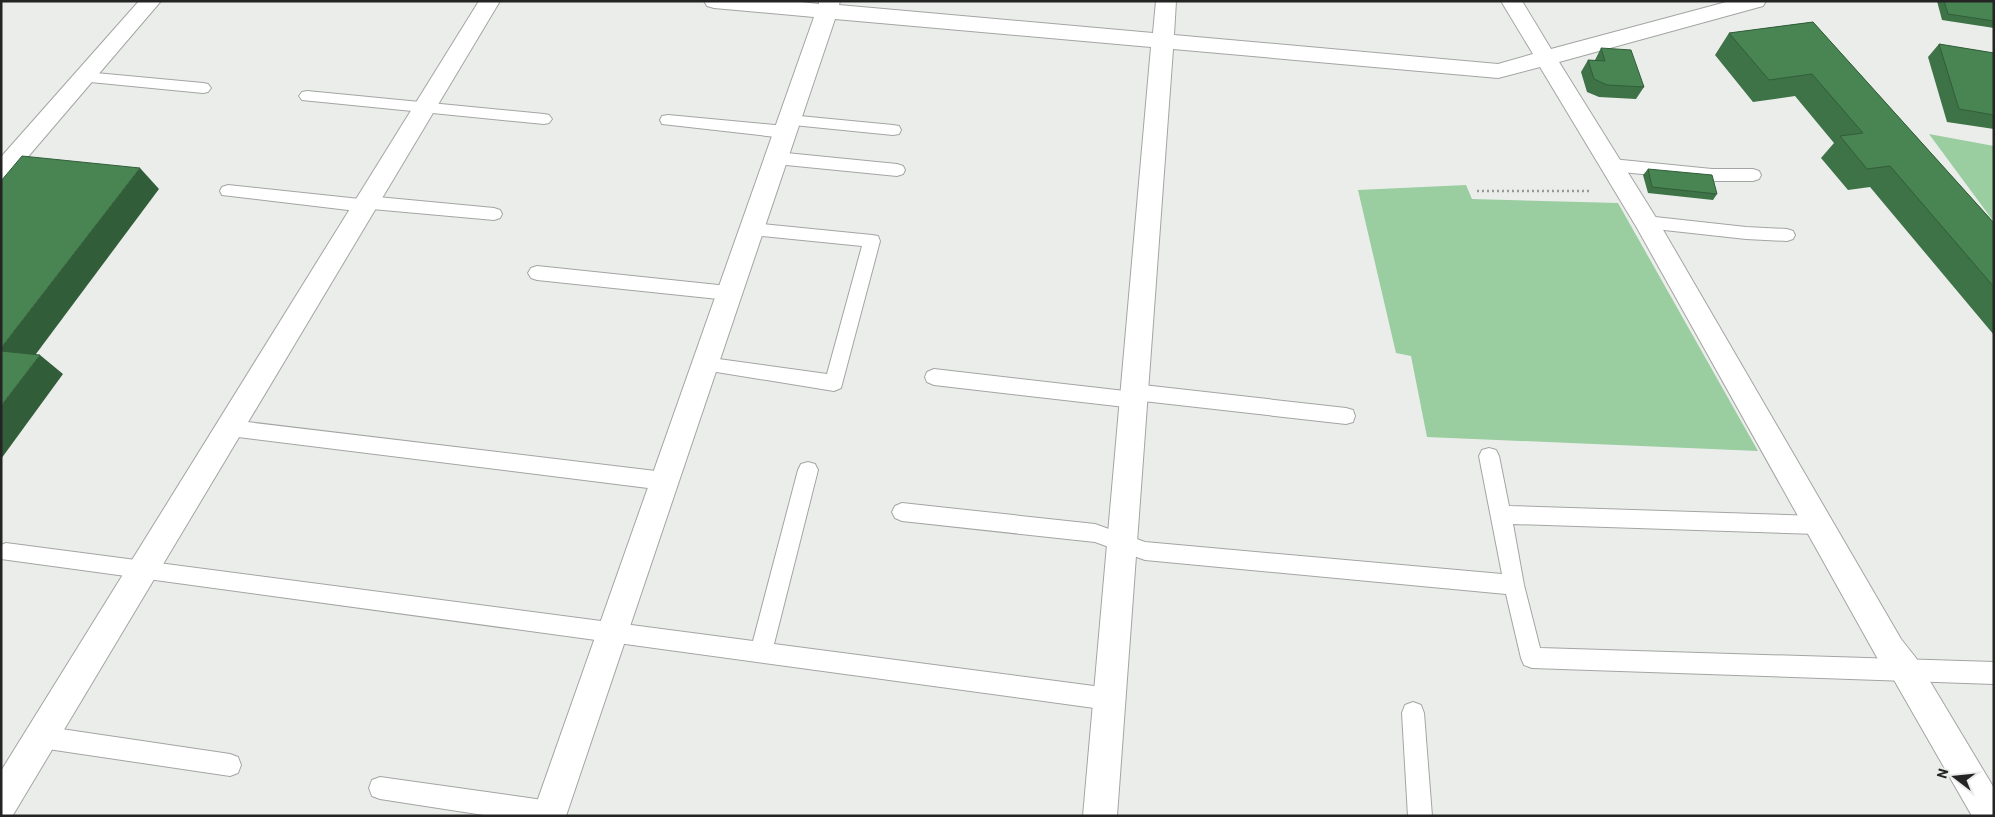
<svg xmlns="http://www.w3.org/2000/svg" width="1995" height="817" font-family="Barlow,sans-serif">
<rect width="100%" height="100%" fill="#ebedeb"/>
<!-- green -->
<g fill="#9acda0">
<path d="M1929 134 1994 146V222Z"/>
<path d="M1466 185 1472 199 1618 203 1758 451 1427 437 1411 356 1396 353 1358 190Z"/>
</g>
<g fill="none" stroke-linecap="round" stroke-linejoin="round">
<!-- service casing -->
<g stroke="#a3a5a3" stroke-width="2">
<g id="service">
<path d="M85 72 203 83 208 84 211 88 208 92 203 93 80 81 77 77 80 73Z"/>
<path d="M307 91 544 114 549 115 552 119 549 123 544 124 302 100 299 96 302 92Z"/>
<path d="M668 115 785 126 791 128 793 132 791 136 785 138 662 124 660 120 662 116Z"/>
<path d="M789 115 893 125 899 126 901 130 899 134 893 135 783 124 781 120 783 116Z"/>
<path d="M776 152 897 164 903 166 905 170 903 174 897 176 776 164 770 162 768 158 770 154Z"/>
<path d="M1612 159 1712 169H1753L1759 171 1761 175 1759 179 1753 181H1712L1612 171 1606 169 1604 165 1606 161Z"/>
<path d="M228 185 360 199 367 196 494 208 500 210 502 214 500 218 494 220 372 209 365 212 222 195 220 191 222 187Z"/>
<path d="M1646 216 1746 227 1787 229 1793 231 1795 235 1793 239 1787 241 1746 239 1646 228 1640 226 1638 222 1640 218Z"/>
<path d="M751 223 872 235 878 236 880 241 841 388 834 391 698 369 695 364 698 359 704 357 827 374 862 246 751 235 745 233 743 229 745 225Z"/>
<path d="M537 266 728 286 734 288 737 293 734 298 728 300 537 280 531 278 528 273 531 268Z"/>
<path d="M934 369 1125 391 1127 387 1134 384 1346 408 1353 410 1355 416 1353 422 1346 424 1143 401 1141 406 1134 408 934 385 927 382 925 377 927 372Z"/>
<path d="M230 420 664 472 671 475 674 481 671 487 664 490 230 436 223 434 221 428 223 422Z"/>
<path d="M1489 448 1496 450 1499 456 1509 506 1817 516 1824 519 1827 525 1824 531 1817 534 1513 524 1524 585 1540 648 1994 662V684L1532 668 1524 665 1521 658 1506 594 1145 560 1095 542 902 521 895 518 892 512 895 506 902 503 1095 524 1145 542 1502 574 1479 456 1482 450Z"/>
<path d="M808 462 815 464 818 470 774 644 1109 688 1117 691 1120 699 1117 707 1109 710 1 559V545L6 543 753 641 798 470 801 464Z"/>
<path d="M1413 702 1421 705 1424 713 1432 816H1408L1402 713 1405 705Z"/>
<path d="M41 726 230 754 238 757 241 765 238 773 230 776 41 748 33 745 30 737 33 729Z"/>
<path d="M380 777 550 801 558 805 562 813 560 816H490L380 799 372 796 369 788 372 780Z"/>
</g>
</g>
<!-- minor casing -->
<g stroke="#a3a5a3" stroke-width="2">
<g id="minor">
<path d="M139 1H161L9 179 1 181V157Z"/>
<path d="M479 1H500L13 815 1 816V771Z"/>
<path d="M704 1H792L819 4V1H840L839 5 1153 33 1156 1H1176L1174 35 1498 64 1533 54 1501 1H1522L1551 49 1730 1H1766L1763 6 1559 62 1655 216 1901 639 1916 658 1994 788V816H1972L1894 680 1879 661 1637 228 1540 67 1498 78 1173 49 1117 816H1083L1151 47 835 19 566 816H532L814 17 714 8 707 6Z"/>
</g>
</g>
<!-- path -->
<path stroke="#989a98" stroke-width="2.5" stroke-dasharray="2 3" stroke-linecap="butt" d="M1477 191H1591"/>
<!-- service -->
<use href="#service" fill="#fff" fill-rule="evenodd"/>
<!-- minor -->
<use href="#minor" fill="#fff" fill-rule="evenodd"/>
</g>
<!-- wall -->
<g fill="#3e7247">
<path d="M1937 1H1994V28L1942 20Z"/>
<path d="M1813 22 1994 223V335L1870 187 1848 190 1821 158 1834 143 1795 96 1753 102 1715 55 1729 33Z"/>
<path d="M1939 44 1994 53V129L1947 122 1928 57Z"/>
<path d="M1601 48 1644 87 1636 99 1599 97 1587 92 1581 72 1588 60H1595Z"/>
<path d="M1648 169 1717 194 1713 200 1648 193 1643 175Z"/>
</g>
<!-- shaded-wall -->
<g fill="#325d39">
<path d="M140 168 159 189 24 370 1 352V348Z"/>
<path d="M40 355 63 374 1 459V406Z"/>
</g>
<!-- building -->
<g fill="#488552" stroke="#325d39">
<path d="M1944 1H1994V21L1948 14Z"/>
<path d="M1813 22 1994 223V287L1890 166 1867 169 1840 136 1863 133 1812 74 1769 80 1729 33Z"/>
<path d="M1939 44 1994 53V115L1959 109Z"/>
<path d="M1601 48 1631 50 1644 87 1607 85 1594 79 1588 60 1605 61Z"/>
<path d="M22 156 140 168 1 348V181Z"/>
<path d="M1648 169 1712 175 1717 194 1652 187Z"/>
<path d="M1 351 40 355 1 406Z"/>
</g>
<!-- border -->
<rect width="1995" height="817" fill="none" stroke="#232423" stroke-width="5"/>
<!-- north arrow -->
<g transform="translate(1955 777) rotate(286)" stroke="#ebedeb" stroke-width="4" paint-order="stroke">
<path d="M0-4L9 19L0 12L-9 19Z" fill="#232423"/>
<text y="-8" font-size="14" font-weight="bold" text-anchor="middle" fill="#232423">N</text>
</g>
</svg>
